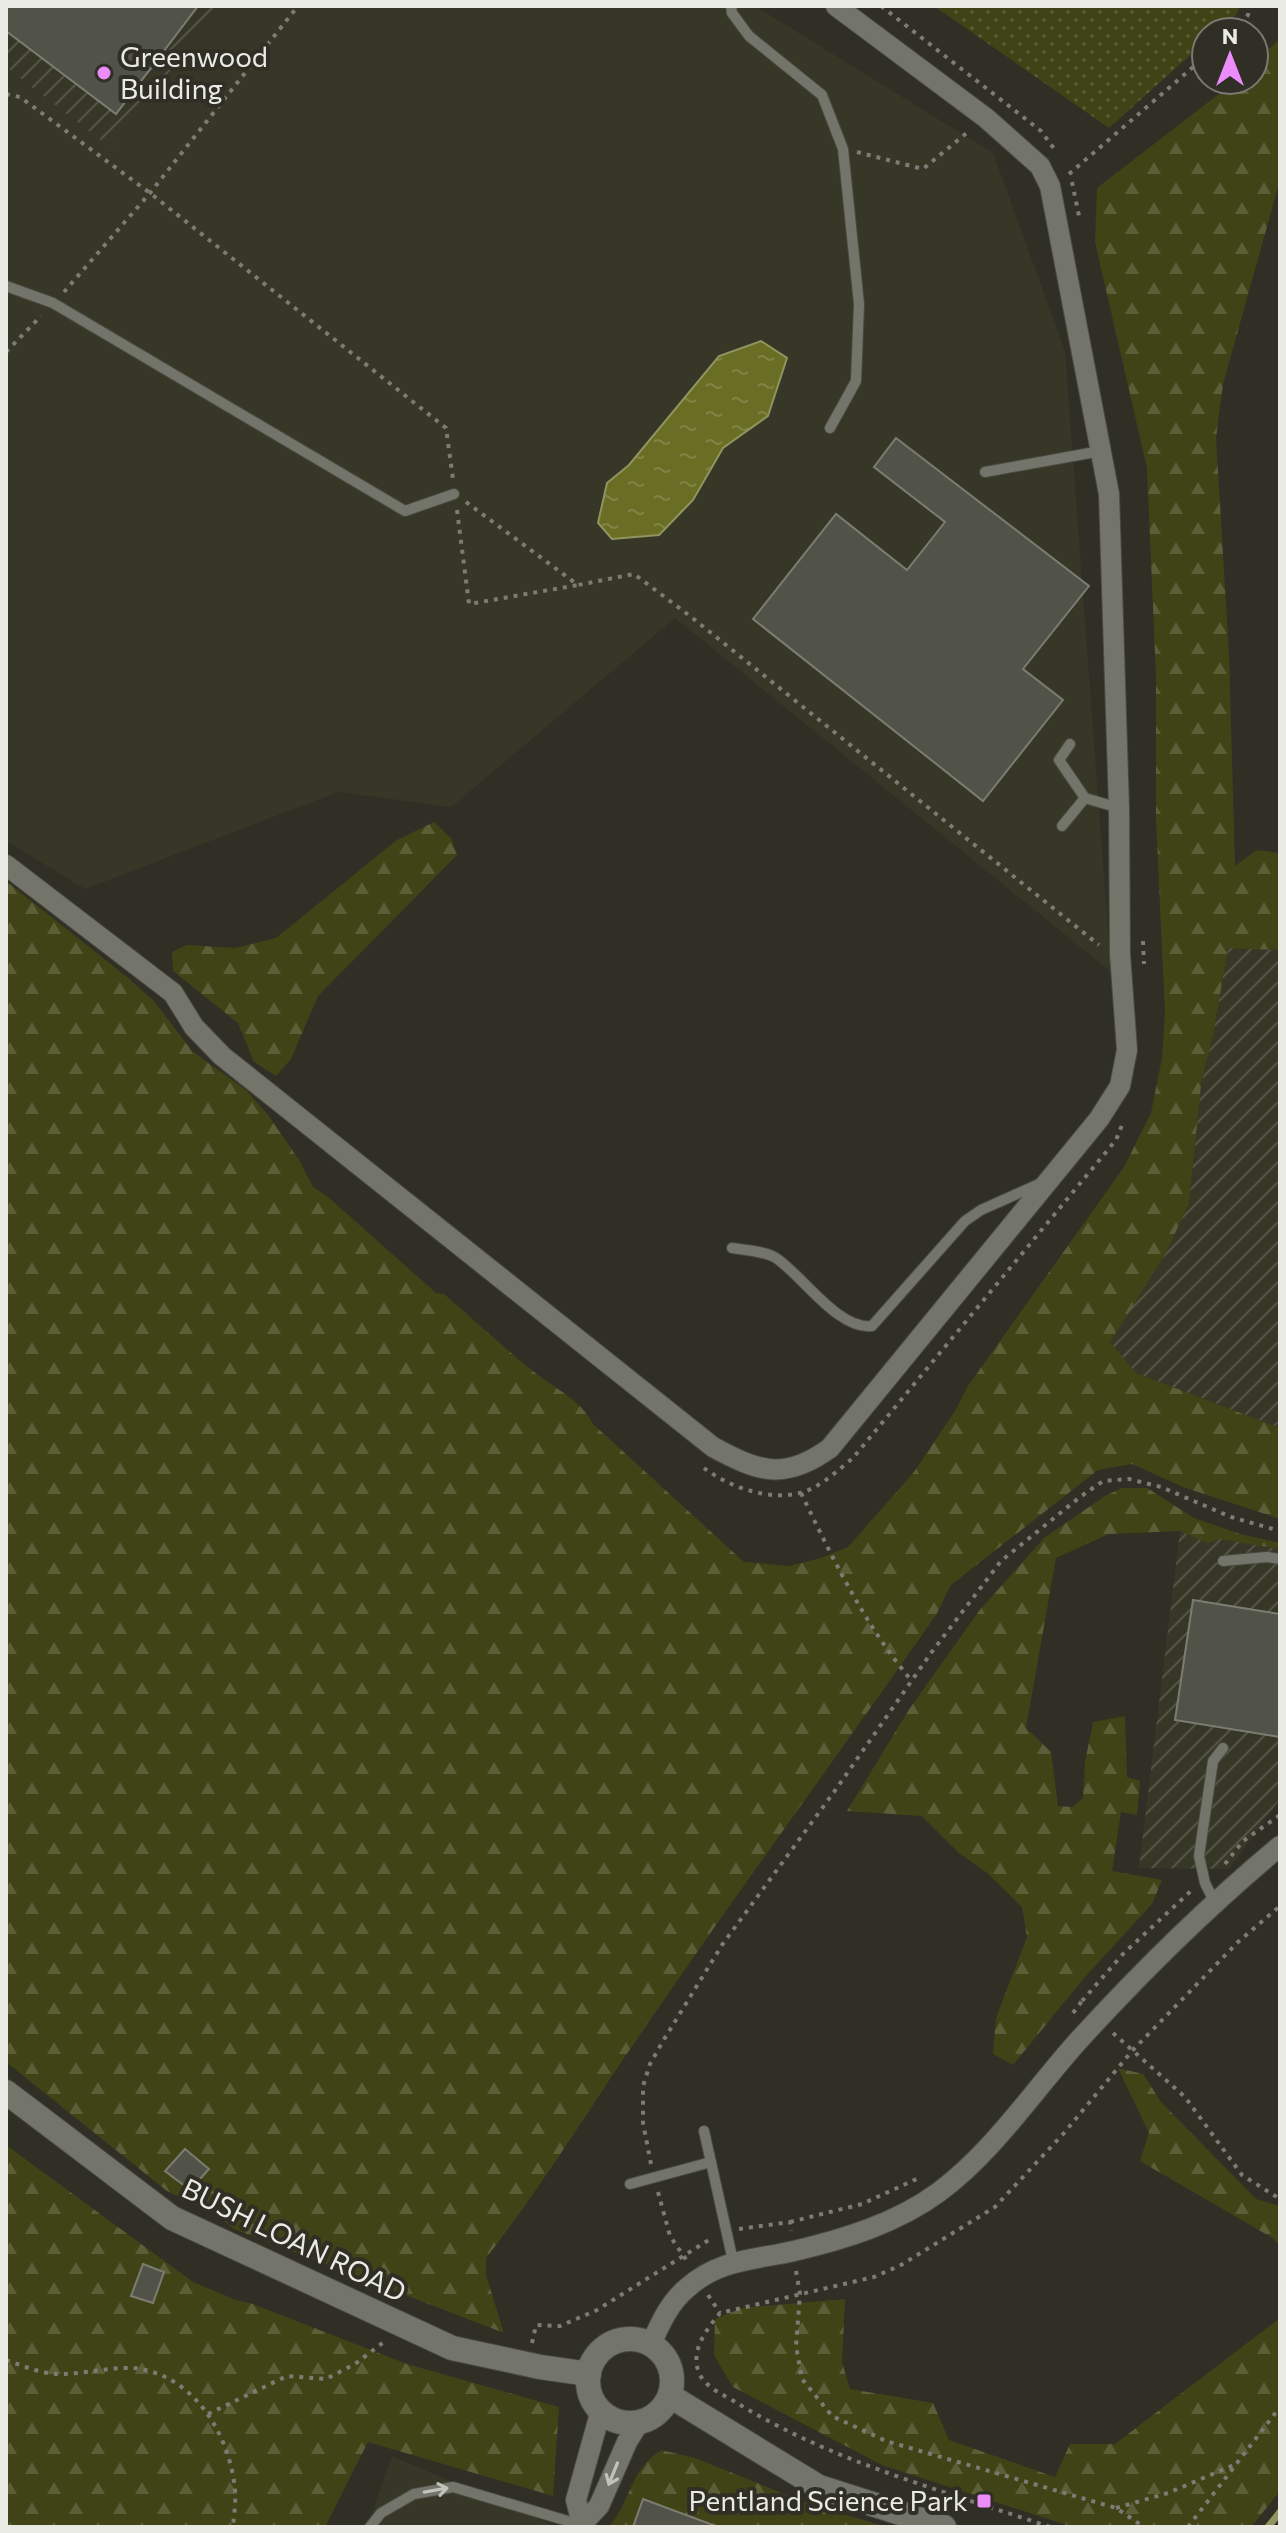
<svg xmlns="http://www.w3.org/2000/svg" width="1286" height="2533" font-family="Commissioner,sans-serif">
<defs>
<pattern id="industrial-furrows" width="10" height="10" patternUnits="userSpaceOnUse" patternTransform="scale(2)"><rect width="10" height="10" fill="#363727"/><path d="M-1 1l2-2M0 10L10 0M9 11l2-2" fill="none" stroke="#535446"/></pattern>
<pattern id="grass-dots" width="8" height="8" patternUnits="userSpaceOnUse" patternTransform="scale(2)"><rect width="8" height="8" fill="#404316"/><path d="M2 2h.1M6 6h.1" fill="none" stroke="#5c5e38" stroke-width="1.8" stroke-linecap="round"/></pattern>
<pattern id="forest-firs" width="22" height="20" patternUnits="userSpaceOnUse" patternTransform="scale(2)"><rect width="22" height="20" fill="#404316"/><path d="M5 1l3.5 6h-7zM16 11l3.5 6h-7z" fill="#5c5e38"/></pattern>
<pattern id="water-ripples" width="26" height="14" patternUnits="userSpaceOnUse" patternTransform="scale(2)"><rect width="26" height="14" fill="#6a6e25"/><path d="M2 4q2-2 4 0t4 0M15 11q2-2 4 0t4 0" fill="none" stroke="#7f8344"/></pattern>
</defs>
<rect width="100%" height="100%" fill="#2f2f26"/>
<!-- built -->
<g fill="#363727">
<path d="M220 6H755L993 153 1065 351 1111 972 675 618 451 807 338 792 85 889 6 841V67L111 147Z"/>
<path d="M392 2456 557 2527H367Z"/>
</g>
<!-- industrial -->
<g fill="url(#industrial-furrows)">
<path d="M6 6H220L111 148 6 67Z"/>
<path d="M1228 947 1280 950V1428L1136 1373 1109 1342 1166 1253 1189 1203 1201 1085 1213 1035Z"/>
<path d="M1180 1531 1280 1549V1799L1229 1869 1139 1868Z"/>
</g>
<!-- grass -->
<path fill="url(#grass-dots)" d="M934 6H1240L1236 15 1217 32H1206V41L1109 128Z"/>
<!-- forest -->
<g fill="url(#forest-firs)">
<path d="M1280 38V180L1223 384 1216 438 1229 654 1235 866 1257 850 1280 853V950L1228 948 1213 1035 1201 1085 1189 1203 1166 1253 1110 1342 1136 1373 1280 1428V1519L1183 1487 1132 1464 1098 1470 951 1585 936 1615C843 1748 747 1879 655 2013 598 2094 547 2180 486 2258V2275L504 2333 234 2229 218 2216 167 2191 6 2062V881L127 977 154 1001 192 1051 246 1090 268 1115 299 1160 313 1187 328 1197 436 1293 444 1294C474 1320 503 1347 534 1372 554 1388 580 1399 593 1424L744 1562 789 1566 821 1558 848 1547 914 1472 955 1411 968 1386 1124 1167 1151 1113 1162 1058 1165 1013 1156 819V677L1147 468 1095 242 1097 188 1237 80H1254V64Z"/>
<path d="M434 822 451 838 457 855 318 996 291 1059 276 1076 254 1062 238 1023 173 971 172 952 187 945 235 948 276 938 397 840Z"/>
<path d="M1122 1488H1147L1194 1518 1240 1534 1280 1543V1549L1220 1539 1207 1543 1180 1531 1109 1534 1056 1558 1026 1728 1051 1752 1058 1806 1073 1807 1083 1798 1085 1762 1093 1722 1125 1716 1127 1777 1140 1781 1137 1815 1121 1812 1112 1871 1162 1880 1152 1904 1084 1978 1013 2065 993 2054 996 2018 1027 1937 1022 1907 986 1872 959 1853 922 1816 847 1811 910 1708 979 1611 1044 1538 1105 1496Z"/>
<path d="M1118 2068 1143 2074 1161 2102 1256 2199 1280 2206V2246L1274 2239 1140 2161 1149 2133Z"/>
<path d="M6 2145 193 2282 236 2300 250 2303 407 2364 559 2407 553 2496 368 2442 325 2527H6Z"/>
<path d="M845 2299 842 2362 850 2389 933 2403 949 2440 1055 2477 1070 2444H1115L1280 2318V2491L1251 2527H1073L882 2465 733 2387 714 2355 715 2319 742 2308Z"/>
<path d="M661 2450 695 2458 809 2504 887 2527H718L644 2499 633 2527H609C632 2499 630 2470 661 2450Z"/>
</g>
<!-- water -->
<path fill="url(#water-ripples)" stroke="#91945f" stroke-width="2" d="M761 341 787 358 768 416 723 448 693 500 659 535 612 539 598 523 607 483 629 465 719 356Z"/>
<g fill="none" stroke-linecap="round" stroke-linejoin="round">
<!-- stream -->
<path stroke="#91945f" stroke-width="7" d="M1268 2527 1280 2512"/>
</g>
<!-- building -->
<g fill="#515248" stroke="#7c7d72" stroke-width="2">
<path d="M6 6H198L116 114 6 31Z"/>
<path d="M896 438 1089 586 1023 669 1063 700 983 801 753 619 836 514 907 570 945 522 874 467Z"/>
<path d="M1193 1600 1280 1614V1737L1175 1720Z"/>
<path d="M185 2149 209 2169 190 2190 165 2171Z"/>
<path d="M143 2264 164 2272 153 2303 131 2296Z"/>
<path d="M643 2499 713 2525 712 2527H633Z"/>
</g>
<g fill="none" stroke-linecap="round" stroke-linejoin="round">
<!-- service casing -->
<g stroke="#4a4a42" stroke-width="12">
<g id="service">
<path d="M731 6 732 13 749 36 822 95 843 149 859 304 856 381 830 428"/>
<path d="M6 286 53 303 405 511 454 494"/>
<path d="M985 472 1101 451"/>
<path d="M1070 744 1059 760 1085 798 1119 808"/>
<path d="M1062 826 1085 798"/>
<path d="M732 1248C745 1250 765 1251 776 1258 803 1276 838 1330 872 1326L965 1221 981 1210 1039 1184"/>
<path d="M1223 1561 1267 1557 1280 1559"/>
<path d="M1214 1901 1205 1883 1199 1856 1213 1761 1223 1748"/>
<path d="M704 2131 733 2261"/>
<path d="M630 2184 711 2162"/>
<path d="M370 2527 381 2513 414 2494 453 2487 581 2525"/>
</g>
</g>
<!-- minor casing -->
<g stroke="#4a4a42" stroke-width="22">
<g id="minor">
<path d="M6 865 173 993 194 1027 222 1056 713 1447C759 1472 785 1481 830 1448L1099 1119 1120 1086 1127 1050 1120 954 1119 808 1109 494 1050 186 1040 166 986 118 836 6"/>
<path d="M651 2344C660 2324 669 2303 687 2288 719 2259 755 2260 794 2251 845 2239 897 2223 939 2192 995 2150 1033 2091 1079 2040 1142 1971 1208 1906 1280 1846"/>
<path d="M582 2524 599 2506 627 2442 640 2421"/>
<path d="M582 2524 576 2500 601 2410"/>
</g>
</g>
<!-- tertiary casing -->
<g stroke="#4a4a42" stroke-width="26">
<g id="tertiary">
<path d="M6 2092 172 2218 452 2348 540 2367 589 2374"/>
<circle cx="630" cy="2381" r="42"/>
<path d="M670 2396 819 2487 944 2527"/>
</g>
</g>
<!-- path -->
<g stroke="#7c7c74" stroke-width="4" stroke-dasharray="4 6" stroke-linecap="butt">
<path d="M881 6 1041 131 1055 150"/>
<path d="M1234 32 1248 15 1249 6"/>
<path d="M6 94 20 97 150 193 446 428 453 479"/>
<path d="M857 152 923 169 969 131"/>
<path d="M1069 174 1206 56"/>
<path d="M1072 182 1079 216"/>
<path d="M64 292 150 193 298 6"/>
<path d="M6 352 41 316"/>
<path d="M466 502 578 585 634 574 690 616 1099 945"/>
<path d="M457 510 469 604 578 585"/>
<path d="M1143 941 1144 964"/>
<path d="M704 1468C729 1487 769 1501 800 1493 820 1488 838 1470 853 1458L1116 1140 1122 1125"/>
<path d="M801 1493C833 1559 864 1624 911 1680"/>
<path d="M1225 1864 1243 1841 1280 1815"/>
<path d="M1082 2001 1123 1954 1193 1889"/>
<path d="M1073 2013 1082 2001 1084 2004"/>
<path d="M1113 2033 1185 2097 1242 2175 1280 2199"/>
<path d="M651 2164 643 2123V2086L650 2064 663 2041 722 1945 834 1792 931 1653 1001 1561 1080 1497 1103 1481 1129 1479 1161 1487 1231 1517 1280 1531"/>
<path d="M658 2192 670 2236 689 2264"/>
<path d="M790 2222 862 2204 921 2177"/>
<path d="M739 2229 790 2222 791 2231"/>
<path d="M796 2271 800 2294 796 2346 802 2379 832 2416 886 2441 1116 2508 1144 2527"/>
<path d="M708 2295 720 2313"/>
<path d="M532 2343 536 2325 560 2326 597 2310 712 2238"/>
<path d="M6 2360C26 2367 44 2375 65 2374 87 2373 111 2367 133 2368 194 2374 230 2435 235 2490 236 2502 234 2515 233 2527"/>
<path d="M208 2414 287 2376 326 2379 355 2364 385 2341"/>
<path d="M1116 2508 1168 2493 1234 2465"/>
<path d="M1050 2527C944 2491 833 2462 737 2403 724 2395 706 2388 699 2373 690 2351 706 2330 720 2313L874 2277 901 2265 995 2207 1064 2133 1132 2051 1238 1942 1280 1906"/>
<path d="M1188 2527 1280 2407"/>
</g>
<!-- service -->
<use href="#service" stroke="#74756a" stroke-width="10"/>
<!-- minor -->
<use href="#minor" stroke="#74756a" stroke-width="20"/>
<!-- tertiary -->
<use href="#tertiary" stroke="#74756a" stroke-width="24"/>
</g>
<!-- one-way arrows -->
<defs><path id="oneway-shaft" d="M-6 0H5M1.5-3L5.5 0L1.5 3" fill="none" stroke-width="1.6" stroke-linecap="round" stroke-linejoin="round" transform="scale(2)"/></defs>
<g stroke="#c1c2ba">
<use href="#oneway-shaft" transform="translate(613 2474) rotate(112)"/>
<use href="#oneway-shaft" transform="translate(436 2490) rotate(-10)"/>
</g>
<!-- markers -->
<g fill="#ec8cfb" stroke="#2f2f26" stroke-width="3">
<circle cx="104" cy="73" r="8"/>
<rect x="976" y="2493" width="16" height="16" rx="4"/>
</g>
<g text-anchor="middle" stroke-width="8" stroke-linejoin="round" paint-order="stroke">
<!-- poi labels -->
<g font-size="28" fill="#ebebe5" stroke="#2f2f26" text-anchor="start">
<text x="120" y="67">Greenwood<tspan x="120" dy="32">Building</tspan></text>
<text x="968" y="2511" text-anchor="end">Pentland Science Park</text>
</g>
<!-- street labels -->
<g font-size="28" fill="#ebebe5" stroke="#2f2f26">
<text transform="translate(294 2240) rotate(26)" y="10">BUSH LOAN ROAD</text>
</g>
</g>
<!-- border -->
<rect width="1286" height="2533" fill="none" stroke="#ebebe5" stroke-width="16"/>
<!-- north arrow -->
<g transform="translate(1230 56)"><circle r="38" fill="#2f2f26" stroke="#7a7a72" stroke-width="2"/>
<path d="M0-6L14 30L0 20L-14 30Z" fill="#ec8cfb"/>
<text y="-12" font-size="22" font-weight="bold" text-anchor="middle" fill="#ebebe5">N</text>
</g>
</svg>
